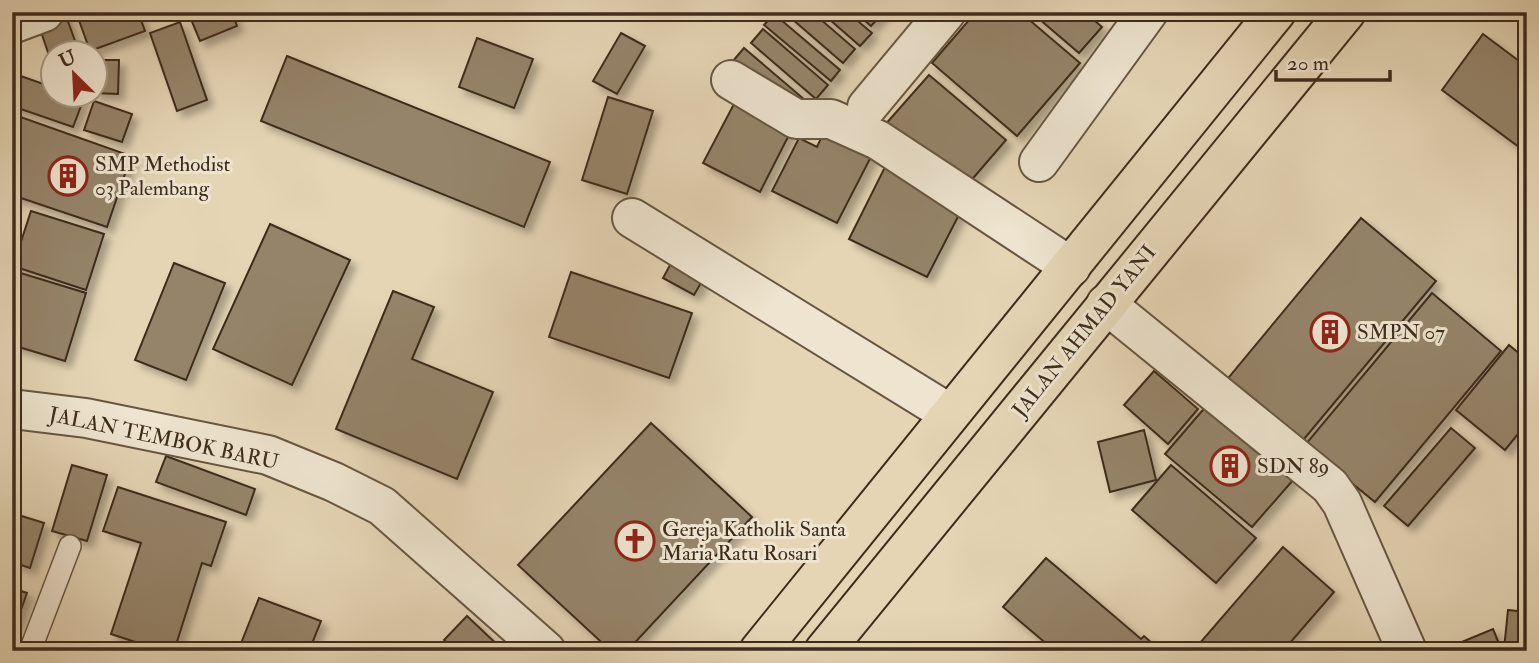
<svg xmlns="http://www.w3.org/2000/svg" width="1539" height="663" font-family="'IM FELL Double Pica',serif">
<defs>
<filter id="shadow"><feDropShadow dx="6" dy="6" stdDeviation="3.5" flood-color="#0004"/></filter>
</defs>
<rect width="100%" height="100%" fill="#e5d5b5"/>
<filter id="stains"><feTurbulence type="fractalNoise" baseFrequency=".00286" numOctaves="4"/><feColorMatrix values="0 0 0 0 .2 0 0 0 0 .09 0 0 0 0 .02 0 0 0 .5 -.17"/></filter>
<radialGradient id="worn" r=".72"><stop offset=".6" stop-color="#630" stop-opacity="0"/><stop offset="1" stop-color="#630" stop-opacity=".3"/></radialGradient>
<!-- building -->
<g fill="#95846b" stroke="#3e2c1b" stroke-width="2" filter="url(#shadow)">
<path d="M76 12H109L110 17 122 12H138L145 31 90 51Z"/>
<path d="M188 12H232L237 26 200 41Z"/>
<path d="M784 12H812L855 49 843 63Z"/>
<path d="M821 12H847L872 33 860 46Z"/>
<path d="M855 12H884L871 26Z"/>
<path d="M976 12H1020L1080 63 1017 136 932 63Z"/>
<path d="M1031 12H1085L1102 27 1079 53Z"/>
<path d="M65 13 79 52H52V64L38 23Z"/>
<path d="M774 14 840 70 831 81 764 25Z"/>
<path d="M180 22 207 100 177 111 150 33Z"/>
<path d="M763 29 828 85 816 99 751 43Z"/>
<path d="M621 33 645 46 617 94 593 81Z"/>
<path d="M1483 34 1527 67V153L1442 90Z"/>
<path d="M477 38 533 59 514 108 459 87Z"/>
<path d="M744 48 812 106 801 119 733 61Z"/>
<path d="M287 56 550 162 524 227 261 121Z"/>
<path d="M94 60H119L118 94 94 93Z"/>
<path d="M12 73 52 87V94L84 98 73 127 12 106Z"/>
<path d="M929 75 1006 140 962 191 884 126Z"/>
<path d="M608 97 653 111 627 194 582 180Z"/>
<path d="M94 101 132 114 122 142 84 130Z"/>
<path d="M735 102 792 129 760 192 703 163Z"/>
<path d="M12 114 131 156 107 227 15 196 12 202Z"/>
<path d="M827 125 875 149 837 223 772 191 799 138 817 147Z"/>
<path d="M885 167 964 205 927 277 849 239Z"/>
<path d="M31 211 104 234 86 290 13 266Z"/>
<path d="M1361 218 1436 281 1299 445 1224 383Z"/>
<path d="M270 224 350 260 292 385 213 349Z"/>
<path d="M676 254 708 271 694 295 663 278Z"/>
<path d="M174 263 225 283 186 380 135 360Z"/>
<path d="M14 271 86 293 65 361 12 345Z"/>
<path d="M571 272 692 313 669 378 549 337Z"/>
<path d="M393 291 434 307 412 359 493 392 457 479 336 429Z"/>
<path d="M1432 293 1501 351 1375 502 1305 445Z"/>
<path d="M1509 345 1527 360V423L1505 450 1456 410Z"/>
<path d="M1154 371 1198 409 1168 444 1124 405Z"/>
<path d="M1208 404 1294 479 1252 527 1165 454Z"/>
<path d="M651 423 752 517 627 651H611L518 565Z"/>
<path d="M1451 428 1475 448 1408 526 1384 506Z"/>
<path d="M1144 430 1156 480 1110 492 1098 442Z"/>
<path d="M166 456 255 489 246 515 156 482Z"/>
<path d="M72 465 107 475 87 541 52 531Z"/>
<path d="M1171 465 1256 538 1216 583 1132 510Z"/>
<path d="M118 487 226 522 211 566 202 563 174 651H163L111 634 141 543 103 531Z"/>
<path d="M12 513 44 523 30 568 12 562Z"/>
<path d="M1283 547 1334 592 1283 651H1193Z"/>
<path d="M1046 558 1141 639 1144 636 1161 651H1055L1003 607Z"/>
<path d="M12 588 27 593 12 635Z"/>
<path d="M259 598 321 621 309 651H238Z"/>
<path d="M1508 610 1527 612V651L1504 649Z"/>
<path d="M467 616 504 651H456L444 640Z"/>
<path d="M1493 629 1502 651H1440Z"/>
</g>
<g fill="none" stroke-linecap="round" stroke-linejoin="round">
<!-- service casing -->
<g stroke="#685642" stroke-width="24">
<path id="service" d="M30 651 70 546"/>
</g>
<!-- minor casing -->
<g stroke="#685642" stroke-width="42">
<g id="minor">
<path d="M12 24 44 12"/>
<path d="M731 80 796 119H831L878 140 1071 267"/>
<path d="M867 107 946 12"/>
<path d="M1039 162 1148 12"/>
<path d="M632 218 950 414"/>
<path d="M1106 304 1330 486 1342 503 1407 651"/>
<path d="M12 409 86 418 268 455 334 482 382 506 546 651"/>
</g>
</g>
<!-- trunk casing -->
<g stroke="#3e2c1b" stroke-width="42">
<g id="trunk">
<path d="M759 651 1276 12"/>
<path d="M824 651 1346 12"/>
</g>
</g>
<!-- service -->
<use href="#service" stroke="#eee4cf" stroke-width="21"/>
<!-- minor -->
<use href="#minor" stroke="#eee4cf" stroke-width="38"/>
<!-- trunk -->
<use href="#trunk" stroke="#e5d5b5" stroke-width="38"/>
</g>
<!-- icons -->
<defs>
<g id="building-ring" transform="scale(2.0125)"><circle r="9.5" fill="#eee4cf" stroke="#8f2418" stroke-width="1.5"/><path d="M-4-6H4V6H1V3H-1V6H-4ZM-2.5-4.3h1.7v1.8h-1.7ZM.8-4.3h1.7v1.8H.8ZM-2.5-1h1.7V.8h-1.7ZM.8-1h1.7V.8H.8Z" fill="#8f2418"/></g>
<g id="church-ring" transform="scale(2.0125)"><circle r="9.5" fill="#eee4cf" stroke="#8f2418" stroke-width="1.5"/><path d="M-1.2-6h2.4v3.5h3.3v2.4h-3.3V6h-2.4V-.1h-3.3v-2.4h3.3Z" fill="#8f2418"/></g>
</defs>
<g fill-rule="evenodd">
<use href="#building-ring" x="68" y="176"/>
<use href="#building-ring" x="1330" y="332"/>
<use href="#building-ring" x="1230" y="466"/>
<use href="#church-ring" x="635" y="541"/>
</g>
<g text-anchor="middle" stroke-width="6" stroke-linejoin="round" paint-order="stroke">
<!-- poi labels -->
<g font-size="21" fill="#3e2c1b" stroke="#eee4cf" text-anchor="start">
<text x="95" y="171">SMP Methodist<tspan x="95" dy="24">03 Palembang</tspan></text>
<text x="1357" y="339">SMPN 07</text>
<text x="1257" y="473">SDN 89</text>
<text x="662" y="536">Gereja Katholik Santa<tspan x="662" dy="24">Maria Ratu Rosari</tspan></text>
</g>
<!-- street labels -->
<g font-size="21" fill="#3e2c1b" stroke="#eee4cf">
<text transform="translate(1084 331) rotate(-51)" y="7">JALAN AHMAD YANI</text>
<text transform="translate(164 438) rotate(12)" y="7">JALAN TEMBOK BARU</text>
</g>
</g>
<!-- margin -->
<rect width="1539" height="663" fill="none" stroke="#e5d5b5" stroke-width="42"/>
<rect x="14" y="14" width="1511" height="635" fill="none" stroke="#3e2c1b" stroke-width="3.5"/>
<rect x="21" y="21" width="1497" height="621" fill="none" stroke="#3e2c1b" stroke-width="2"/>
<!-- north arrow -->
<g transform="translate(74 74) rotate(336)"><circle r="33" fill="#eee4cf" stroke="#a89a87" stroke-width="2"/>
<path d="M0-5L12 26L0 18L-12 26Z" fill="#8f2418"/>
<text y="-10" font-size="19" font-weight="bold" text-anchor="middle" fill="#3e2c1b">U</text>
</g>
<!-- scale -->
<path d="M1276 70v10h114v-10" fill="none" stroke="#3e2c1b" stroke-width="3.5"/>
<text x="1287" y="70" font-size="21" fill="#3e2c1b" stroke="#eee4cf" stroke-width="5" paint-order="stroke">20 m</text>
<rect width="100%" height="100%" filter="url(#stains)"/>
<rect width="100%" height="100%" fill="url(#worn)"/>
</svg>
